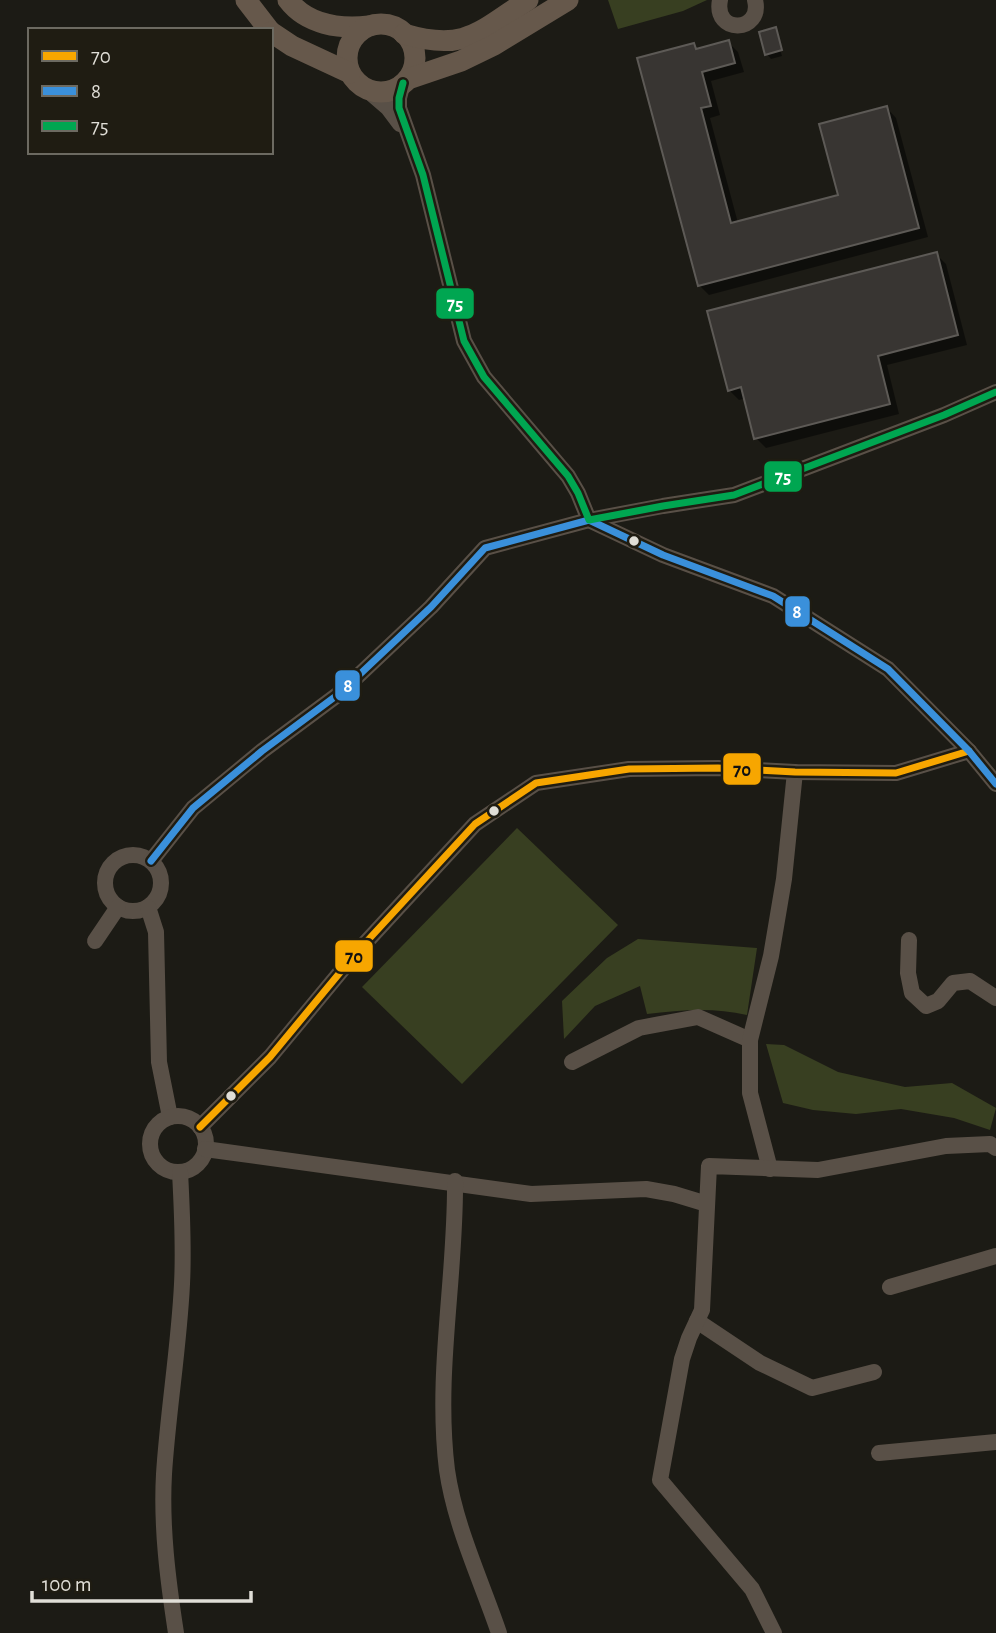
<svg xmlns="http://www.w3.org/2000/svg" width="996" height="1633" font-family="'Alegreya Sans',sans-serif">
<rect width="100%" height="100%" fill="#1c1b15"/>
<!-- green -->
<g fill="#383f21">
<path d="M608 0H707L683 11 618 29Z"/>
<path d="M517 828 618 925 462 1084 362 987Z"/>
<path d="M638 939 757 948 747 1015C713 1007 681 1010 647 1014L640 986 595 1006 564 1039 562 1001 607 958Z"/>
<path d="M766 1044 784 1045 838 1072 905 1087 952 1083 996 1108 990 1130 954 1118 901 1109 856 1114 813 1110 783 1103Z"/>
</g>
<!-- shadow -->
<g fill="#0007">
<path d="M775 29 778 32H775L782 56 771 59 767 54Z"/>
<path d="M728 42 738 52 744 72 711 81 720 115 710 118 738 223 840 196 887 108 896 118 928 237 709 295 699 285 694 45 699 50Z"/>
<path d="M936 254 946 264 967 345 887 365 899 414 766 448 756 438 746 398 739 400 729 390Z"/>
</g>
<!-- building -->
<g fill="#383532" stroke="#5d5a56" stroke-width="2">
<path d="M776 27 782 50 765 55 759 32Z"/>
<path d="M729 40 735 63 702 72 711 106 701 108 731 223 838 195 819 124 887 106 919 228 698 286 637 58 694 43 696 49Z"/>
<path d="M937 252 958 335 878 356 890 404 754 439 741 387 728 391 707 311Z"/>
</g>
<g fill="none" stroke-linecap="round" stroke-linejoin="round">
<!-- minor -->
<g stroke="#595047" stroke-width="16">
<path d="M720 0C713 35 763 33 755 0"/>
<path d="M403 83 399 98V108L423 175 464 341 484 377 568 476 578 493 589 520 663 506 734 495 944 415 996 392"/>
<path d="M366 89 388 108 400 124"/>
<circle cx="133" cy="883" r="28"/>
<path d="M151 861 193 808 262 751 340 693 431 607 485 548 589 520 663 555 773 596 888 669 969 751 996 784"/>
<path d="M148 907 156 932 159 1062 170 1117"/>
<path d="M909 940 908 973 912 993 926 1006 938 1001 953 983 970 981 996 998"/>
<path d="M95 941 118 907"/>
<path d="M572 1062 639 1028 698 1017 750 1040"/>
<circle cx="178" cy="1144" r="28"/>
<path d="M200 1127 270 1057 357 952 475 824 536 783 629 769 718 768 795 772 896 773 969 751"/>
<path d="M205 1149 531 1194 646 1189 674 1194 707 1204"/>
<path d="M770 1169 750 1093V1040L771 956 784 879 795 772"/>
<path d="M455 1181C456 1278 435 1373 447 1470 455 1526 481 1580 499 1633"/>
<path d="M890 1287 996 1256"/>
<path d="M697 1321 760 1363 812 1388 874 1372"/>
<path d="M879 1453 996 1442"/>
<path d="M176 1633C168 1581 161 1527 164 1474 168 1411 179 1347 182 1284 184 1246 182 1209 180 1172"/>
<path d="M774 1633 752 1589 660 1480 682 1359 689 1338 702 1310 709 1166 818 1170 946 1146 990 1144 996 1148"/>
</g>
<!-- major -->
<g stroke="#66584b" stroke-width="21">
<path d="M246 0 269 30"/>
<path d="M288 0C307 25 340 29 369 26"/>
<circle cx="381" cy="58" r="34"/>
<path d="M271 32 292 46 350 73"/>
<path d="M404 34C465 52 479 32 528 0"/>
<path d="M408 79 461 61 494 45 568 0"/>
</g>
<!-- bus-1 casing -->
<g stroke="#1f1c12" stroke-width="12">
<path id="bus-1" d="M200 1127 270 1057 357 952 475 824 536 783 629 769 718 768 795 772 896 773 969 751"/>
</g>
<!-- bus-2 casing -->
<g stroke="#1f1c12" stroke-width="12">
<path id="bus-2" d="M151 861 193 808 262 751 340 693 431 607 485 548 589 520 663 555 773 596 888 669 969 751 996 784"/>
</g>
<!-- bus-3 casing -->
<g stroke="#1f1c12" stroke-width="12">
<path id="bus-3" d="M403 83 399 98V108L423 175 464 341 484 377 568 476 578 493 589 520 663 506 734 495 944 415 996 392"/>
</g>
<!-- bus-1 -->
<use href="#bus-1" stroke="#f7a600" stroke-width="7"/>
<!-- bus-2 -->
<use href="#bus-2" stroke="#3a90db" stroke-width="7"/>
<!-- bus-3 -->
<use href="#bus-3" stroke="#00a651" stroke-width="7"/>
</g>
<!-- markers -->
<g fill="#e0ded7" stroke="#1f1c12" stroke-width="2.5">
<circle cx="634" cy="541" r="6"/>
<circle cx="494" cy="811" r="6"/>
<circle cx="231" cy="1096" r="6"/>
</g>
<g stroke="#1f1c12" stroke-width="2.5">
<rect x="435" y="287" width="40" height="33" rx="7" fill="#00a651"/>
<rect x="763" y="460" width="40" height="33" rx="7" fill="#00a651"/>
<rect x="784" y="595" width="27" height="33" rx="7" fill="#3a90db"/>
<rect x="334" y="669" width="27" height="33" rx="7" fill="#3a90db"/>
<rect x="722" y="752" width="40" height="34" rx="7" fill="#f7a600"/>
<rect x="334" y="939" width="40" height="34" rx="7" fill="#f7a600"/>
</g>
<g font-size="19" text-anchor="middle" font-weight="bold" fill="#fff">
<text x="455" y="310">75</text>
<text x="783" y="483">75</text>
<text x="797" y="618">8</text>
<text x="348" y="692">8</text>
</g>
<g font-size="19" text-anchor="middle" font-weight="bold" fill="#111">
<text x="742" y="776">70</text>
<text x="354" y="963">70</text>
</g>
<!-- legend -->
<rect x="28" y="28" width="245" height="126" fill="#1f1c12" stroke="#6c6a61" stroke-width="2"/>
<rect x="42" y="51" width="35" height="10" fill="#f7a600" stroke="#6c6a61" stroke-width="2"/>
<text x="91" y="63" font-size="21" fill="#e0ded7">70</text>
<rect x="42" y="86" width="35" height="10" fill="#3a90db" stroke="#6c6a61" stroke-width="2"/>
<text x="91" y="98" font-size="21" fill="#e0ded7">8</text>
<rect x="42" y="121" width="35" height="10" fill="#00a651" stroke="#6c6a61" stroke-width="2"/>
<text x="91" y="133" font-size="21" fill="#e0ded7">75</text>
<!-- scale -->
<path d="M32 1591v10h219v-10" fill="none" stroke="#e0ded7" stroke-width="3.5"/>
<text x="42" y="1591" font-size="21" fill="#e0ded7" stroke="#1f1c12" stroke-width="5" paint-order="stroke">100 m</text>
</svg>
